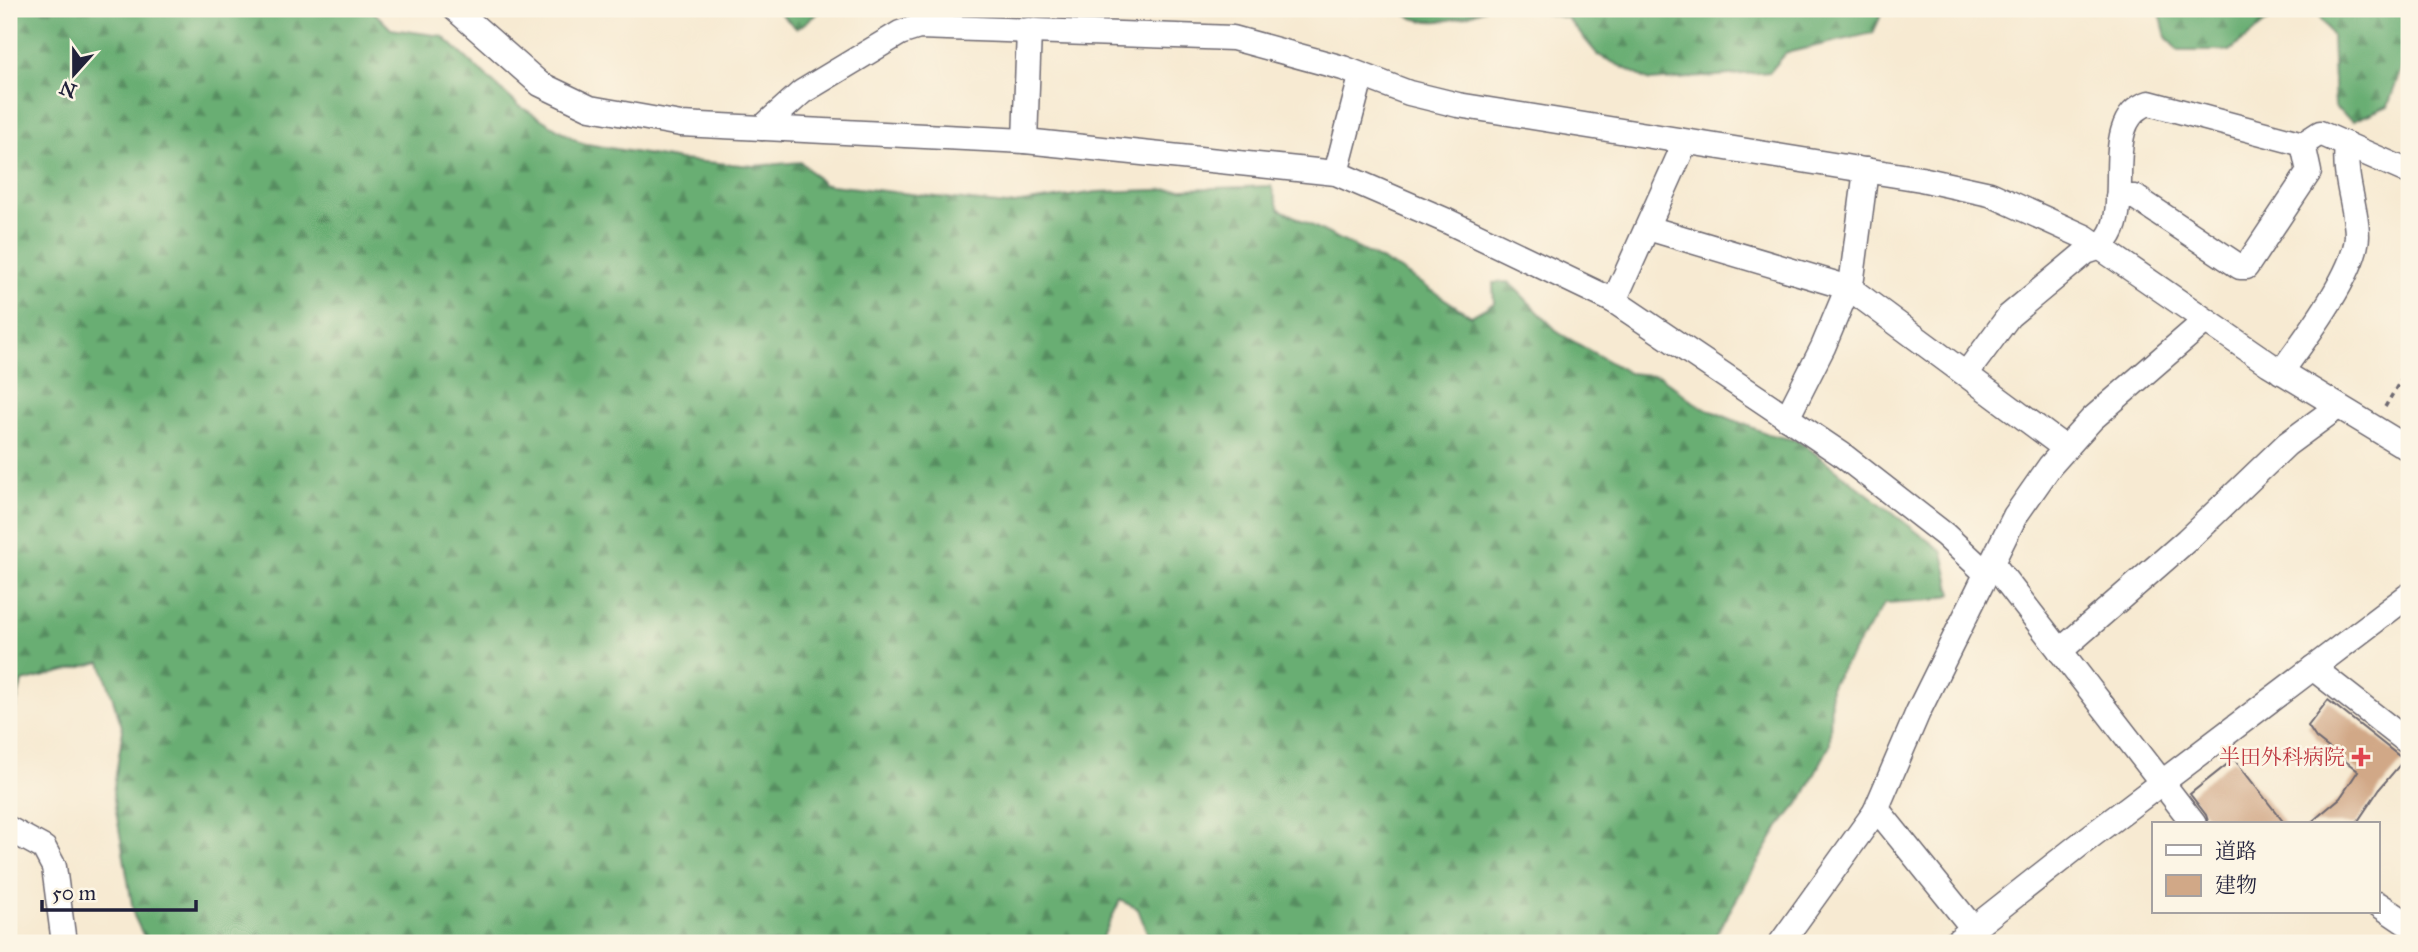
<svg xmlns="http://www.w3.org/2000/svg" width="2418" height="952" font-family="'IM FELL Great Primer','Noto Serif JP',serif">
<defs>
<pattern id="forest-firs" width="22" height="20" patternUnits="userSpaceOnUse" patternTransform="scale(1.75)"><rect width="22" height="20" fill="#69ae73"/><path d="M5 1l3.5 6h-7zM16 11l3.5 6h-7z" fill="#568d60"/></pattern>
</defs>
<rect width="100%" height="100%" fill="#fcf5e5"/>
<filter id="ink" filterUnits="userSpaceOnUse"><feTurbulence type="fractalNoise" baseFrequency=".0143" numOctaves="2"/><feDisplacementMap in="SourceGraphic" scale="14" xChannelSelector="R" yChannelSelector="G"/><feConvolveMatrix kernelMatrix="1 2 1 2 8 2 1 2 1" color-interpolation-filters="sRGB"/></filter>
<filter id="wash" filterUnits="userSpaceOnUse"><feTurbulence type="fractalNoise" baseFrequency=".00686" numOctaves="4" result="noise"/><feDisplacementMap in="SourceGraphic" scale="28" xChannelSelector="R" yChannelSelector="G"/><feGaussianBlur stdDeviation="1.57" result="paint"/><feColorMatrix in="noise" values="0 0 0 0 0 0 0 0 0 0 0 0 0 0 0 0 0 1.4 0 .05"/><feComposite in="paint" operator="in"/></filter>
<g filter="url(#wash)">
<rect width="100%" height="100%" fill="#f7ead2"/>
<!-- forest -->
<g fill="url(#forest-firs)" stroke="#466857" stroke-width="2">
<path d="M9 9H371L391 29 442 36 518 105 581 143 680 160 754 166 801 162 823 184 1007 205 1097 192 1271 186 1279 209 1399 269 1471 316 1494 303 1493 283 1509 282 1559 333 1629 373 1660 376 1699 406 1768 434 1799 441 1943 552 1952 594 1934 600 1885 603 1831 685 1830 745 1802 799 1778 828 1711 943H1155L1149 938 1138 909 1120 900 1100 943H147L134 916 113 793 123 730 101 662 22 682 9 732Z"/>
<path d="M780 9H823L797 29 781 14Z"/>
<path d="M1398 9H1485C1459 20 1421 30 1398 9Z"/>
<path d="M1523 9H1884L1873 33 1786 53 1770 72 1650 81 1598 55 1567 18Z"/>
<path d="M2159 9H2283L2230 51H2178L2166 37Z"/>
<path d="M2315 9H2407L2405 16 2409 47 2388 106 2353 121 2335 108 2332 36Z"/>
</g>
<g id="blocks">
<!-- building -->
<g fill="#d1a887">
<path d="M2328 700 2404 760 2380 788 2356 824H2309L2340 798 2358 771 2316 738 2308 726Z"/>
<path d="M2234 759 2285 824H2209L2206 815 2190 794Z"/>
</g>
</g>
</g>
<g filter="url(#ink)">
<use href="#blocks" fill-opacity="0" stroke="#6d6870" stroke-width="2"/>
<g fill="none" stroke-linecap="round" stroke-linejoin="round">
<!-- minor casing -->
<g stroke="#6d6870" stroke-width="27">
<g id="minor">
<path d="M455 9 540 84 590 108 681 124 1025 141 1336 173 1447 221 1614 301 1841 454 1945 535 1988 575"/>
<path d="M762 128 802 92 900 33 919 27 1233 38 1343 68 1409 93 1458 105 1921 179 1990 194 2085 237 2269 364 2409 449"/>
<path d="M1025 141 1029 30"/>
<path d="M1336 173 1361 77"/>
<path d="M2118 197H2135L2240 267H2246L2309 172 2303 144 2320 133 2409 172"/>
<path d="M1648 228 1836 284 1856 293 2065 448"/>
<path d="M1614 301 1680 154 1683 142"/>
<path d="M2281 372C2303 342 2356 272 2357 236 2357 207 2343 179 2347 145"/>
<path d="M1966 374 2009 316 2086 252C2150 237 2089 122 2149 103L2303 144"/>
<path d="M1787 418 1823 347 1852 278 1866 170"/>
<path d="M1993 564 2194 824"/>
<path d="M2060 651 2187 540 2287 444 2332 411 2336 405"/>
<path d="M2313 668 2409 743"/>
<path d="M1875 812 1880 813 1972 927"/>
<path d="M9 829 44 848 54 867 64 943"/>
<path d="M2378 904 2409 925"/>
<path d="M1781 943 1875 812 1918 712 2015 516 2050 466 2092 419 2205 321"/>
<path d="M1955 943 2078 846 2409 595"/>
</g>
</g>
<!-- path -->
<path stroke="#6d6870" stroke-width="3.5" stroke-dasharray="5 5" stroke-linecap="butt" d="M2385 407 2409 366"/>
<!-- minor -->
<use href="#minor" stroke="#fff" stroke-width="24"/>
</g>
</g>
<!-- markers -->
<path fill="#e0444e" stroke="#fcf5e5" stroke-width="2.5" d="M2357.5 746.5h7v7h7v7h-7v7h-7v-7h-7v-7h7z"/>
<g text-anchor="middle" stroke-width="5" stroke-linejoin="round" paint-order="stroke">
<!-- health labels -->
<g font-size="21" fill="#be3a42" stroke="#fcf5e5" text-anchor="end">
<text x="2345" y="764">半田外科病院</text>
</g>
</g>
<!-- margin -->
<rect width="2418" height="952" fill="none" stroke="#fcf5e5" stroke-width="35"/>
<!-- legend -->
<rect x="2152" y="822" width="228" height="91" fill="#fcf5e5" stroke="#a5a1a1" stroke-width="2"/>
<rect x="2166" y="845" width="35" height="10" fill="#ffffff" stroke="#a5a1a1" stroke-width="2"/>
<text x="2215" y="858" font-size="21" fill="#22223b">道路</text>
<rect x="2166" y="875" width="35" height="21" fill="#d1a887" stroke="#a5a1a1" stroke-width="2"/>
<text x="2215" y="892" font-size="21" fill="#22223b">建物</text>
<!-- north arrow -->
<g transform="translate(74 74) rotate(201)" stroke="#fcf5e5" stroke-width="5" paint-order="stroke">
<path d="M0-5L12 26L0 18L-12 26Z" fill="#22223b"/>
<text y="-10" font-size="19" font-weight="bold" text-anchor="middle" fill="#22223b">N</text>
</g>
<!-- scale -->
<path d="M42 900v10h154v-10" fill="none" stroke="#22223b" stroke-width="3.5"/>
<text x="52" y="900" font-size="21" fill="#22223b" stroke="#fcf5e5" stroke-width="5" paint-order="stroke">50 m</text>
</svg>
